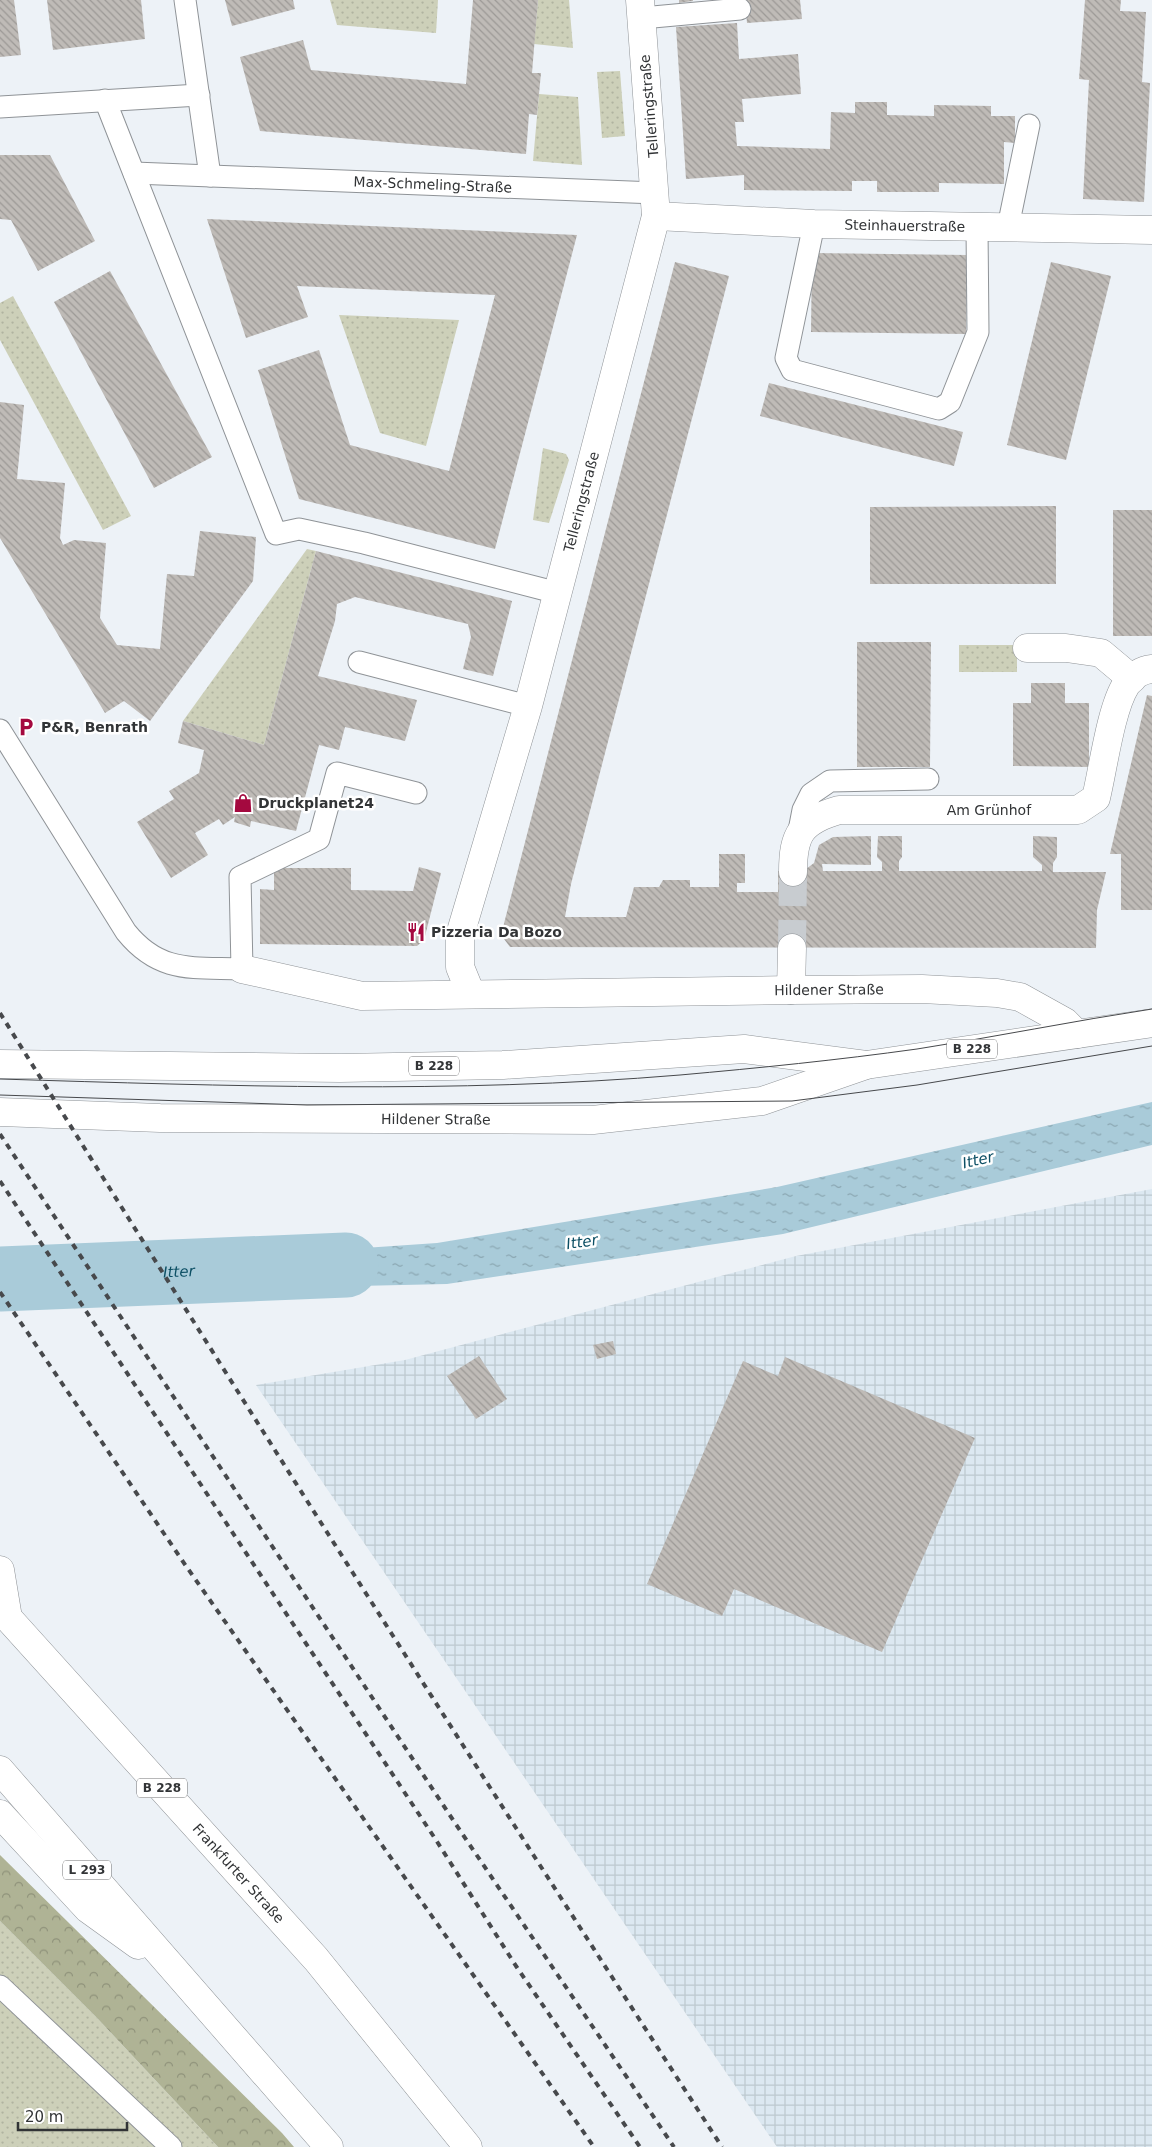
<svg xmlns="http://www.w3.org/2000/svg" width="1152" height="2147" font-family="'DejaVu Sans',sans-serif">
<defs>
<pattern id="industrial-grid" width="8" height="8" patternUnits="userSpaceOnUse" patternTransform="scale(1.25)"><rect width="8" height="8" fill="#dce8f1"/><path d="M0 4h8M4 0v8" fill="none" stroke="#bdc8cf"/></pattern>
<pattern id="grass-dots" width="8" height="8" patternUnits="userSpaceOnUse" patternTransform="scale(1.25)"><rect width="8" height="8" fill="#cdd0b9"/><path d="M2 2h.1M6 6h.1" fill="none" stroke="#b0b3a0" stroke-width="1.8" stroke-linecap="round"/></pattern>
<pattern id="forest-crowns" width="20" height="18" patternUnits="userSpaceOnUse" patternTransform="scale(1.25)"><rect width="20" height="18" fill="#afb395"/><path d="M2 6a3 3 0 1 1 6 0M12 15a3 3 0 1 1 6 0" fill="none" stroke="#8f927a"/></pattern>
<pattern id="water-ripples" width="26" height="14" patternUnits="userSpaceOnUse" patternTransform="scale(1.25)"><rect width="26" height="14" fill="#a9cbd9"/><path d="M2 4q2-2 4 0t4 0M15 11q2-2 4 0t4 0" fill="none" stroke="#8aa6b1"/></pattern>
<pattern id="building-back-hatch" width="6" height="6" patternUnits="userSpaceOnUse" patternTransform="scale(1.25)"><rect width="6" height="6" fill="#bfbbb7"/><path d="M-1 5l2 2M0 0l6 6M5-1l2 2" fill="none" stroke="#9c9996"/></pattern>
</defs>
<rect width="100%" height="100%" fill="#edf2f7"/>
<!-- industrial -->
<path fill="url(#industrial-grid)" d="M1152 1189V2147H777L256 1385 405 1360 796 1256Z"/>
<!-- grass -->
<g fill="url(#grass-dots)">
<path d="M330 0H438L436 33 337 25Z"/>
<path d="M538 0H569L573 48 534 44Z"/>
<path d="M620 71 625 136 602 138 597 72Z"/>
<path d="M539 94 578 97 582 165 533 161Z"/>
<path d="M13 296 131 516 103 530 0 340V303Z"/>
<path d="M339 315 459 320 426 446 380 433Z"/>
<path d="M543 448 566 454 569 460 549 523 533 520Z"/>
<path d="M307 549 316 551 264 745 183 721Z"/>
<rect x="959" y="645" width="58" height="27"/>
<path d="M0 1921 97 2018 218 2147H0Z"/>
</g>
<!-- forest -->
<path fill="url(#forest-crowns)" d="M0 1855 282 2133 294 2147H218L97 2018 0 1921Z"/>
<!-- water -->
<g fill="url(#water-ripples)">
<path d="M1152 1102V1145L783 1234 447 1284 267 1288 248 1256 437 1243 777 1187Z"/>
<path d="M208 1255 228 1288 190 1289 172 1258Z"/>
</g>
<!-- pier -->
<g fill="#edf2f7">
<path d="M207 1252 210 1254 231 1287 230 1290Z"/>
<path d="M246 1254 269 1290 265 1289 245 1257Z"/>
</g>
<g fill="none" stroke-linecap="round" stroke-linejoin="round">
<!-- river -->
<path stroke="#a9cbd9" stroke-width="65" id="s1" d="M0 1279 346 1265"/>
</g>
<!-- building -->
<g fill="url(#building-back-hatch)">
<path d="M0 0H14L21 55 0 57Z"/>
<path d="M47 0H141L145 39 53 50Z"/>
<path d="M225 0H293L295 9 232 26Z"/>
<path d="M473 0H538L532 73H541L537 115 529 114 526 154 260 131 240 57 303 40 311 70 466 84Z"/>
<path d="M679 0H693V1L679 3Z"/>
<path d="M745 0H800L802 19 747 23Z"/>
<path d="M1085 0H1121L1120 11 1146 12 1142 82 1150 83 1144 202 1083 199 1089 80 1079 79Z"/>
<path d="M737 23 739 59 798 54 801 94 742 99 744 122H735L737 146 830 149 831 112 855 113V102H887V115L934 116V105L991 106V116H1015V143L1004 142V184L939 183V192H877V181H852V191L744 190V175L686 179 676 27Z"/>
<path d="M0 155H50L95 241 38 271 11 220 0 219Z"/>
<path d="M207 219 577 235 495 549 299 499 258 370 319 350 350 445 449 471 495 295 297 286 308 317 246 338Z"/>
<path d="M812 253 967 255 966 334 811 332Z"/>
<path d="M675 262 729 276 571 884 565 917H626L634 887H659L663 880H690V887H719V854H745V883H737V892H778V871L793 872 806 869 814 863 819 845 833 837 871 836V865L822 864 823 871H882V862L877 857 878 836H902V857L899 861V871H1042V865L1033 857V836L1057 837V857L1053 863V872H1106L1097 910 1096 948 510 947 501 935Z"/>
<path d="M1051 262 1111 276 1066 460 1007 445Z"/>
<path d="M110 271 212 457 154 488 54 302Z"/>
<path d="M769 383 963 432 954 466 760 416Z"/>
<path d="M0 402 24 405 17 479 65 483 60 538 63 545 74 540 106 543 100 618 117 645 160 649 167 574 194 576 200 531 256 537 253 581 150 721 124 701 105 713 0 538Z"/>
<path d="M1056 506V584H870V507Z"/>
<rect x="1113" y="510" width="39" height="126"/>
<path d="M316 551 512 601 493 676 463 669 471 637 468 624 355 597 337 604 335 621 318 676 417 700 405 741 345 727 339 750 319 745 296 831 251 821 250 827 234 822 235 817 223 825 219 819 195 833 208 855 171 878 137 822 174 799 169 791 199 773 204 750 178 743 183 721 264 745Z"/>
<path d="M857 642H931L930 767H857Z"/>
<path d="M1031 683H1065V703H1089V767L1013 766V703H1031Z"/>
<path d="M1147 695 1152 696V910H1121V854H1110Z"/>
<path d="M419 867 441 873 424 940 417 946 260 944V889L274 890V868H351V890L413 891Z"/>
<path d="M613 1341 616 1354 597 1359 593 1345Z"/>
<path d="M479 1356 507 1399 476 1419 447 1376Z"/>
<path d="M785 1357 975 1438 882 1652 734 1589 722 1616 647 1584 743 1361 778 1376Z"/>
</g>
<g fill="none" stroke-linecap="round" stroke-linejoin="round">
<!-- minor-tunnel -->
<path stroke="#c8ccd0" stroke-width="28" stroke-dasharray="28 14" stroke-linecap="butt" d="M792 948 793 872"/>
<!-- service casing -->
<g stroke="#8f9397" stroke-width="23">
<g id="service">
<path d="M185 0 210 176"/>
<path d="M642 18 740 9"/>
<path d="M105 100 276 534 299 529 364 543 558 593"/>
<path d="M0 107 199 95"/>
<path id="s2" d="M134 173 656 193"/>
<path d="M814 224 786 358 792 370 939 409 950 402 978 332 977 227"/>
<path d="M1008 227 1029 125"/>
<path d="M359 662 528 706"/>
<path d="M0 730 126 932C160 974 193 967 242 969L240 877 319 839 337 773 416 793"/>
<path d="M798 836 803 810 811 794 830 781 928 779"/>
<path d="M0 1986 171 2147"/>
</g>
</g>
<!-- minor casing -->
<g stroke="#8f9397" stroke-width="29">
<g id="minor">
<path id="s3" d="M656 216 814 224 1152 230"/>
<path d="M1027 648H1066L1101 653 1132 679"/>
<path id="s4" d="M793 872C793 834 801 821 839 810H1078L1096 798C1103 769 1111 708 1126 685 1132 676 1142 670 1152 669"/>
<path id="s5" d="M242 969 362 996 791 990 922 989 997 993 1020 997 1065 1022 1077 1034"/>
<path d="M791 990 792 948"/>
<path id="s6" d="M471 994 460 967V935L528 706 656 216 640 0"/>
</g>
</g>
<!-- primary casing -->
<g stroke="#8f9397" stroke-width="29">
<g id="primary">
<path d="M0 1064 340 1068 503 1065 744 1049 866 1065"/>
<path id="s7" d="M0 1112 160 1118 593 1120 762 1101 866 1065 1152 1023"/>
</g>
</g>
<!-- trunk casing -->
<g stroke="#8f9397" stroke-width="29">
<g id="trunk">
<path d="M0 1570 8 1618"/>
<path id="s8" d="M0 1609 316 1959 468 2147"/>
<path d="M0 1770 329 2147"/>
<path d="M0 1814 88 1909 138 1945"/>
</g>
</g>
<!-- service -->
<use href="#service" stroke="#fff" stroke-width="21"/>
<!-- minor -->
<use href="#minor" stroke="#fff" stroke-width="28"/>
<!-- primary -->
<use href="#primary" stroke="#fff" stroke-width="28"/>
<!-- trunk -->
<use href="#trunk" stroke="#fff" stroke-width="28"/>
<!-- tram -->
<g stroke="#47494c" stroke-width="1">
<path d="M0 1079C227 1086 453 1094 680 1075 759 1068 838 1060 917 1049 995 1037 1073 1021 1152 1009"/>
<path d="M0 1095 307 1105 792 1101 917 1085 1152 1046"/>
</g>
<!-- rail -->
<g stroke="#47494c" stroke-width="4" stroke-dasharray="6 6" stroke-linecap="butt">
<path d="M0 1013C237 1393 478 1771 722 2147"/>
<path d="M0 1134 455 1823 674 2147"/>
<path d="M0 1181 436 1840 516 1966 640 2147"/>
<path d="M0 1292 186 1566 594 2147"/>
</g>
</g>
<!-- icons -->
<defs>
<g id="parking-bare" transform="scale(1.5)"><path d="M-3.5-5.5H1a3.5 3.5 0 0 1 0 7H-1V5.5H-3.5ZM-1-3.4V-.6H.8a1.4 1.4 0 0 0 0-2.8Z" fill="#a4093f" stroke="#fff" stroke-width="2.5" paint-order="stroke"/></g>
<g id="shop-bare" transform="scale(1.5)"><path d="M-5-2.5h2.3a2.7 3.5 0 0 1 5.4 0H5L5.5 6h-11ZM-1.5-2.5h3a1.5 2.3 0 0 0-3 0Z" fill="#a4093f" stroke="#fff" stroke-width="2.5" paint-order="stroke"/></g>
<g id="restaurant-bare" transform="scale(1.5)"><path d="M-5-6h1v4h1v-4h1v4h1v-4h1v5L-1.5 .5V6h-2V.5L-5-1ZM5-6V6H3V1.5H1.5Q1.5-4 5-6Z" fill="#a4093f" stroke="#fff" stroke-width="2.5" paint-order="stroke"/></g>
</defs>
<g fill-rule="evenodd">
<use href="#parking-bare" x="26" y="727"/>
<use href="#shop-bare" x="243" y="803"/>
<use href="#restaurant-bare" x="416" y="932"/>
</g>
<g text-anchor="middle" stroke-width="5" stroke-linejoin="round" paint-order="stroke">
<!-- shield labels -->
<g fill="#fff" stroke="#707172" stroke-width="1">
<rect x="947" y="1039.5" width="50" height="19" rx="4"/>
<rect x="409" y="1056.5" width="50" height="19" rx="4"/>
<rect x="137" y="1778.5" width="50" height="19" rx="4"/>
<rect x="63" y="1860.5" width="48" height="19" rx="4"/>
</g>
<g font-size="12" font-weight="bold" fill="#323436">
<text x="972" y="1053">B 228</text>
<text x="434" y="1070">B 228</text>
<text x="162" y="1792">B 228</text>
<text x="87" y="1874">L 293</text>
</g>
<!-- street labels -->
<g font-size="14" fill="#323436" stroke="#fff">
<text transform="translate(649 106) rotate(-95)" y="5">Telleringstraße</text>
<text dy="5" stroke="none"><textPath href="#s2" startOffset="299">Max-Schmeling-Straße</textPath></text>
<text dy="5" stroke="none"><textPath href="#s3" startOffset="249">Steinhauerstraße</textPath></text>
<text dy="5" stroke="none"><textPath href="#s6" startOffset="511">Telleringstraße</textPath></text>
<text dy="5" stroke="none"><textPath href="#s4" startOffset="236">Am Grünhof</textPath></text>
<text dy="5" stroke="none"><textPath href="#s5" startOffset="590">Hildener Straße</textPath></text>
<text dy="5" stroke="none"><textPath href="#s7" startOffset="436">Hildener Straße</textPath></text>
<text dy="5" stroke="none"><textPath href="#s8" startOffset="356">Frankfurter Straße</textPath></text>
</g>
<!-- poi labels -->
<g font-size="14" font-weight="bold" fill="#323436" stroke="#fff" text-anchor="start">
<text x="41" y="732">P&amp;R, Benrath</text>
<text x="258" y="808">Druckplanet24</text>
<text x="431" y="937">Pizzeria Da Bozo</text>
</g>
<!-- water labels -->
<g font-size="15" font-style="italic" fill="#0c4f64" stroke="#fff">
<text transform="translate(978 1160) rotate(-13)" y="5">Itter</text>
<text transform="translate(582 1242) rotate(-8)" y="5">Itter</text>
<text dy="5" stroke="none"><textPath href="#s1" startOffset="179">Itter</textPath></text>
</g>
</g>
<!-- scale -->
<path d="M18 2122v8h109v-8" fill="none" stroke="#323436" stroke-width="2.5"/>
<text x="25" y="2122" font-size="15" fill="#323436" stroke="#ffffff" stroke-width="4" paint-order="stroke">20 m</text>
</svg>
